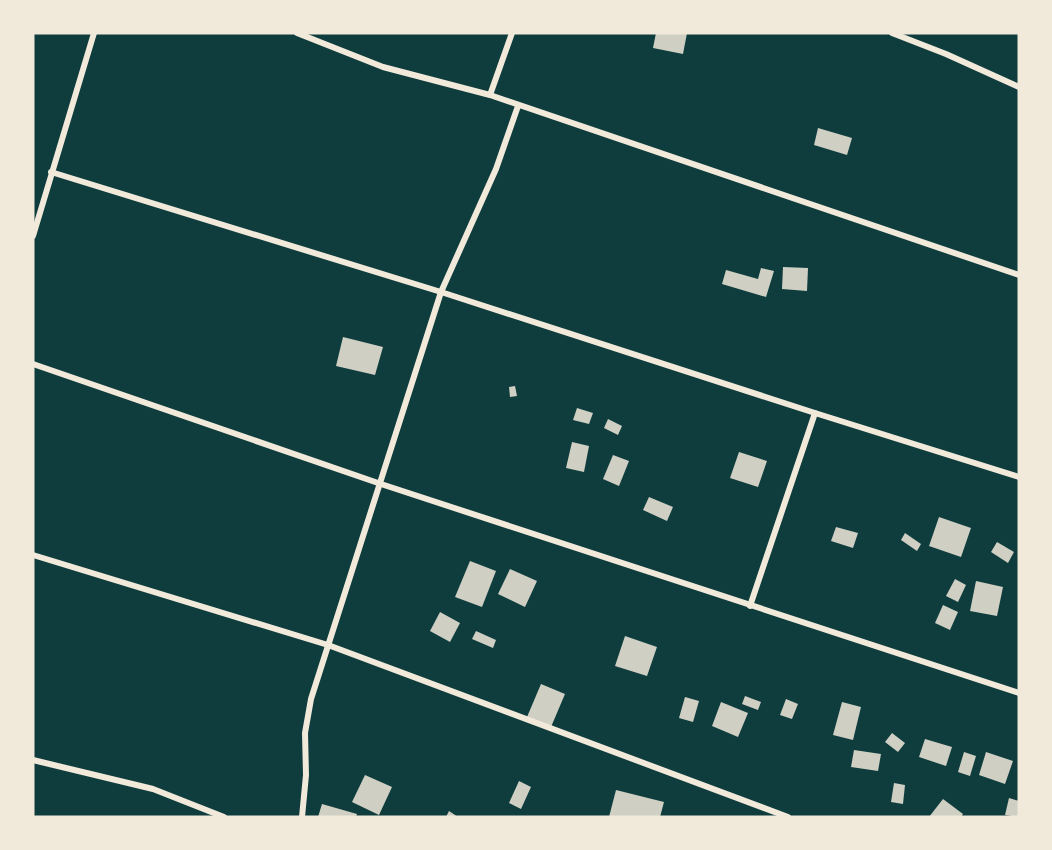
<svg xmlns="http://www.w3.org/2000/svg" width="1052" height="850" font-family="Cabin,sans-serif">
<rect width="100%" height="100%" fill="#0f3d3e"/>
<!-- building -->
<g fill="#cfcfc3">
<path d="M656 33H687L683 54 653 48Z"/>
<path d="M818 128 852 138 847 155 814 145Z"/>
<path d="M783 267 808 268 807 291 782 289Z"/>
<path d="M761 268 774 271 766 297 722 284 726 270 758 279Z"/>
<path d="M343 337 383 347 375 375 336 366Z"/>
<path d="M515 386 517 396 510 397 509 387Z"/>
<path d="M577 408 593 413 589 424 573 420Z"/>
<path d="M608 419 622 426 618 435 604 428Z"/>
<path d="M572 442 589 446 584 472 566 468Z"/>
<path d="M739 452 767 461 758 487 730 478Z"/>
<path d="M613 455 629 461 619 486 603 479Z"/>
<path d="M649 497 673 507 667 521 643 510Z"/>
<path d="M939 517 971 528 961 557 929 546Z"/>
<path d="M836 527 858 533 853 548 831 541Z"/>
<path d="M905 533 921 544 917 551 901 540Z"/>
<path d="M997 542 1014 552 1008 563 991 552Z"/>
<path d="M470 561 496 571 482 607 455 597Z"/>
<path d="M510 569 537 581 525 607 498 594Z"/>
<path d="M955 579 966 585 958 602 946 596Z"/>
<path d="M976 581 1003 587 997 616 970 611Z"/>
<path d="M943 605 958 612 950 630 935 623Z"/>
<path d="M440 612 460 623 450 642 430 631Z"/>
<path d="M476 631 496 640 493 648 472 639Z"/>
<path d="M625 636 657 647 647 676 615 666Z"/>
<path d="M541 684 565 694 551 727 527 717Z"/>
<path d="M745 696 761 702 758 710 742 704Z"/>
<path d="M685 697 699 701 693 722 679 718Z"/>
<path d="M786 699 798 704 792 719 780 715Z"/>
<path d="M721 702 748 713 738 737 712 726Z"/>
<path d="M842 702 861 707 853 740 833 735Z"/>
<path d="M892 733 905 743 898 752 885 742Z"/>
<path d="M925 739 952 747 946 766 919 757Z"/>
<path d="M854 750 881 754 878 771 851 767Z"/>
<path d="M964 752 976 756 970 776 958 772Z"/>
<path d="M986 752 1013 761 1005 784 979 775Z"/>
<path d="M365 775 392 787 379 815 352 802Z"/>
<path d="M519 781 531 787 521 809 509 803Z"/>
<path d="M894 783 905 785 903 804 891 802Z"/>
<path d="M616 790 664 802 660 817H609Z"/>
<path d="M1009 798 1019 801 1018 817 1005 815Z"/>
<path d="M943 799 963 814 961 817H929Z"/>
<path d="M322 804 357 814 356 817H318Z"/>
<path d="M449 811 458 817H446Z"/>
</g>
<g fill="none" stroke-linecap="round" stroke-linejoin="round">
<!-- minor -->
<g stroke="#f1e9da" stroke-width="6">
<path d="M297 33 383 67 490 95 1019 275"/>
<path d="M892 33 946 54 1019 87"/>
<path d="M490 95 512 33"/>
<path d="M51 172 441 292 815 413 750 606"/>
<path d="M33 236 94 33"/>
<path d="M33 364 381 484 1019 693"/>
<path d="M815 413 1019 477"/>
<path d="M33 555 328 645 788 817"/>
<path d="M33 760 153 789 224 817"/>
<path d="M302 817 306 775 305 733 311 699 441 292 496 169 518 106"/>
</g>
</g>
<!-- border -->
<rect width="1052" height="850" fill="none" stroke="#f1e9da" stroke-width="69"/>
</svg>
